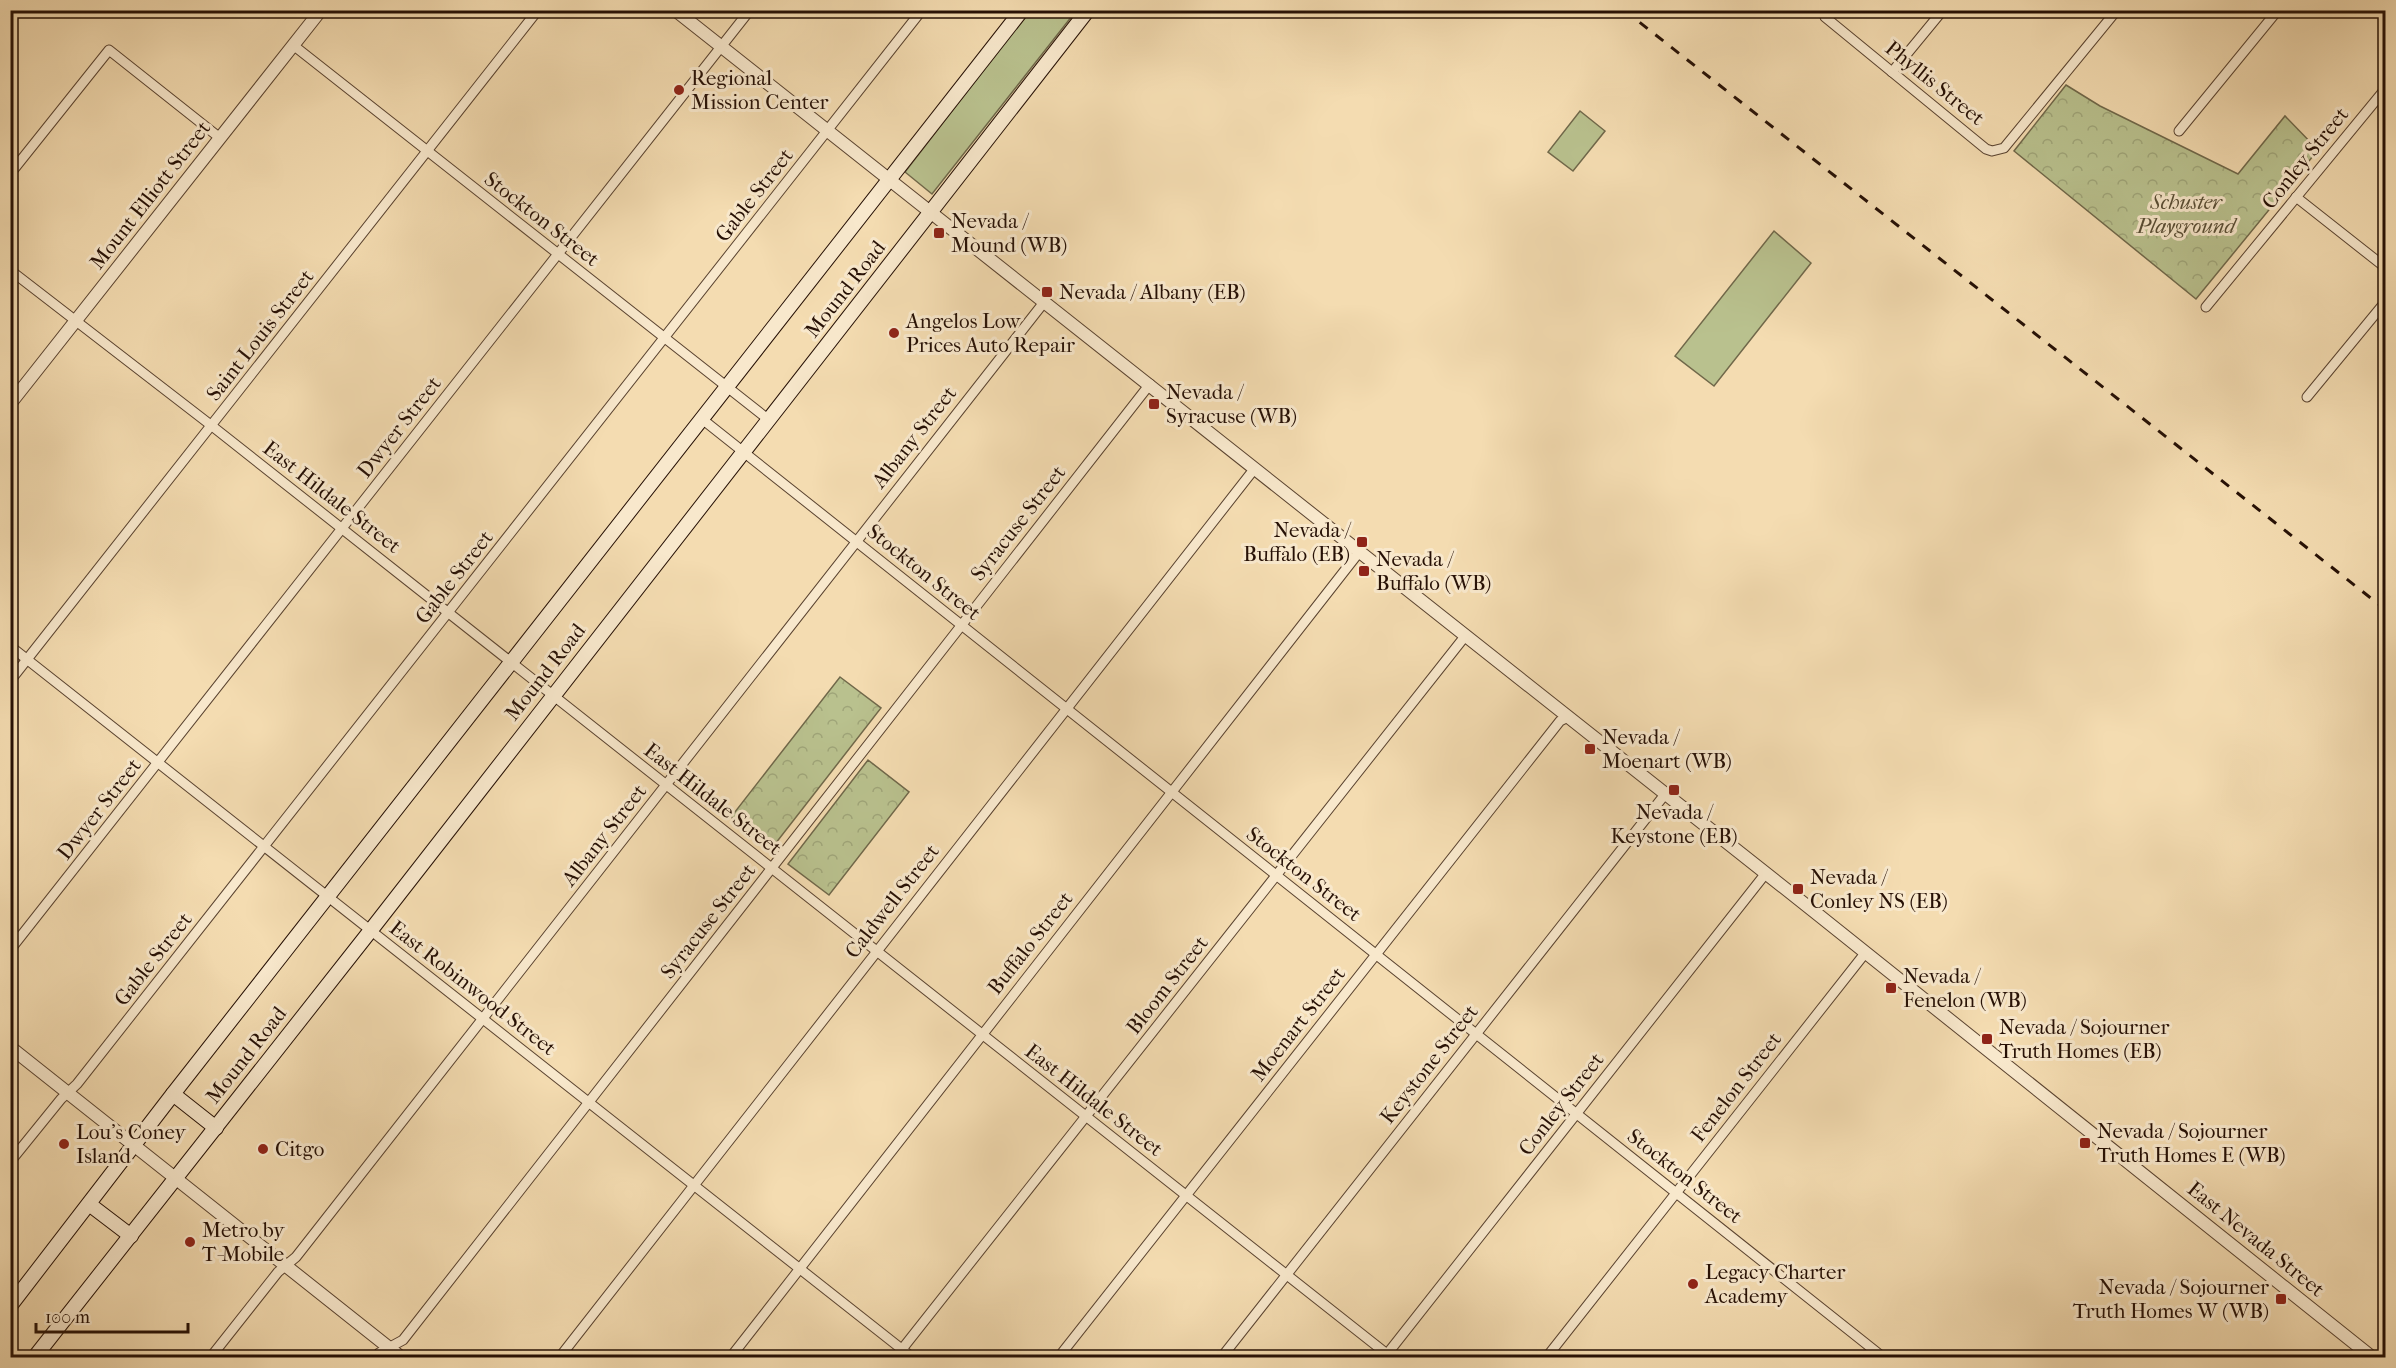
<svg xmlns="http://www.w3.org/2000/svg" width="2396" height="1368" font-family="'IM FELL French Canon',serif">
<defs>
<pattern id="park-crowns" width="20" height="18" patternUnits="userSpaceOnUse" patternTransform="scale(1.5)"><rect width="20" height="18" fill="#b9c18e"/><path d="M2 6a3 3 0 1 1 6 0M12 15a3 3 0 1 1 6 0" fill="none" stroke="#9fa579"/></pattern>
</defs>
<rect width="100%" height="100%" fill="#f4dcb1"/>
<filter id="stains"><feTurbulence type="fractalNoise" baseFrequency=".00333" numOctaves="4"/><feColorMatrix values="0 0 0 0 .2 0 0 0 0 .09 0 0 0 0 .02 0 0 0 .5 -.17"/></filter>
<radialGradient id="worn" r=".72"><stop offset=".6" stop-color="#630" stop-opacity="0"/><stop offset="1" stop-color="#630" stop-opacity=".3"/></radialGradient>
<!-- grass -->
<g fill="#b9c18e" stroke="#70684a" stroke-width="1.5">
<path d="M1029 11H1076L932 194 905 172Z"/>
<path d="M1580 111 1605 131 1573 171 1548 152Z"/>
<path d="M1774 231 1811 263 1714 386 1675 356Z"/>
</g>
<!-- park -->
<g fill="url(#park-crowns)" stroke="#70684a" stroke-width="1.5">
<path d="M2066 85 2100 106 2238 174 2285 116 2318 150 2196 299 2014 151Z"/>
<path d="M840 677 881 708 772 848 731 817Z"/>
<path d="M868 760 909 792 829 895 788 864Z"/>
</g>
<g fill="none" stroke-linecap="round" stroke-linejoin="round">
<!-- minor casing -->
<g stroke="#5a4330" stroke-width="11">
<g id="minor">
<path d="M1825 17 1986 149 1992 151 2004 148 2117 10"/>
<path d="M293 45 769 420"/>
<path d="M1892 72 1943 10"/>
<path d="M2179 131 2278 10"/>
<path d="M10 174 109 50 220 138"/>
<path d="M2296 197 2386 268"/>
<path d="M10 270 212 426 1392 1358"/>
<path d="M2206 307 2386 88"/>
<path d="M2307 397 2386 301"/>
<path d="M702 419 1884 1358"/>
<path d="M10 646 913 1358"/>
<path d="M10 681 538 10"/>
<path d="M10 950 750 10"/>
<path d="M10 1162 61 1099 77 1084 922 10"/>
<path d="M210 1358 278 1272 296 1257 1045 301"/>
<path d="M375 1358 379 1353 403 1340 1150 384"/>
<path d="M559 1358 1255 468"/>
<path d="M730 1358 1360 551"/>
<path d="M895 1358 1466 635"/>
<path d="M1058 1358 1560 721 1568 717"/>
<path d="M1221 1358 1666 793"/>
<path d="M1384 1358 1766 873"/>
<path d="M1546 1358 1866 952"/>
</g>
</g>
<!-- tertiary casing -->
<g stroke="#5a4330" stroke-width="14">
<g id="tertiary">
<path d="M675 10 1816 913 2373 1358"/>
<path d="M10 404 321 10"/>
<path d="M10 1047 402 1358"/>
</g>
</g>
<!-- secondary casing -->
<g stroke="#261005" stroke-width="16">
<g id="secondary">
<path d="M173 1094 216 1128"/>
<path d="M89 1204 131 1236"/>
<path d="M10 1306 173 1094 1022 10"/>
<path d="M34 1358 371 930 1088 10"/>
</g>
</g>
<!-- minor -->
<use href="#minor" stroke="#f8e8cc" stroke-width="9"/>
<!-- tertiary -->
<use href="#tertiary" stroke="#f8e8cc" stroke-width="12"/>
<!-- secondary -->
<use href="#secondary" stroke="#f8e8cc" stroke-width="14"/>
<!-- rail -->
<path stroke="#261005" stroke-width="3" stroke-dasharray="10 10" stroke-linecap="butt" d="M1624 10 2386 610"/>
</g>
<!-- markers -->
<g fill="#8f2418" stroke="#f8e8cc" stroke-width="2">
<circle cx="679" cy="90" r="6"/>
<rect x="933" y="227" width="12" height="12" rx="3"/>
<rect x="1041" y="286" width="12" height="12" rx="3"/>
<circle cx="894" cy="333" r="6"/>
<rect x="1148" y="398" width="12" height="12" rx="3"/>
<rect x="1356" y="536" width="12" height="12" rx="3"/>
<rect x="1358" y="565" width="12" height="12" rx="3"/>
<rect x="1584" y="743" width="12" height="12" rx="3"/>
<rect x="1668" y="784" width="12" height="12" rx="3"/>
<rect x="1792" y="883" width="12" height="12" rx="3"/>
<rect x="1885" y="982" width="12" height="12" rx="3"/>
<rect x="1981" y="1033" width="12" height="12" rx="3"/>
<rect x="2079" y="1137" width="12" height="12" rx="3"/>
<circle cx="64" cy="1144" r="6"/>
<circle cx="263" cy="1149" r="6"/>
<circle cx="190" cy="1242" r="6"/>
<circle cx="1693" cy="1284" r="6"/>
<rect x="2275" y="1293" width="12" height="12" rx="3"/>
</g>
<g text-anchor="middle" stroke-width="6" stroke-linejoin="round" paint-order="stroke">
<!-- poi labels -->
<g font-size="21" fill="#261005" stroke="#f8e8cc" text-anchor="start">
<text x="691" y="85">Regional<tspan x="691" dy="24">Mission Center</tspan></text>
<text x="951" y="228">Nevada /<tspan x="951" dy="24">Mound (WB)</tspan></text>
<text x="1059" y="299">Nevada / Albany (EB)</text>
<text x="906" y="328">Angelos Low<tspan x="906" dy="24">Prices Auto Repair</tspan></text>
<text x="1166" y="399">Nevada /<tspan x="1166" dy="24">Syracuse (WB)</tspan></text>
<text x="1350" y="537" text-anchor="end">Nevada /<tspan x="1350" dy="24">Buffalo (EB)</tspan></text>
<text x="1376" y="566">Nevada /<tspan x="1376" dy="24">Buffalo (WB)</tspan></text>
<text x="1602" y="744">Nevada /<tspan x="1602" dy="24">Moenart (WB)</tspan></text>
<text x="1674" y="819" text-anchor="middle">Nevada /<tspan x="1674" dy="24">Keystone (EB)</tspan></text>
<text x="1810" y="884">Nevada /<tspan x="1810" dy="24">Conley NS (EB)</tspan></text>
<text x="1903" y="983">Nevada /<tspan x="1903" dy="24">Fenelon (WB)</tspan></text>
<text x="1999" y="1034">Nevada / Sojourner<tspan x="1999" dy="24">Truth Homes (EB)</tspan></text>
<text x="2097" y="1138">Nevada / Sojourner<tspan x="2097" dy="24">Truth Homes E (WB)</tspan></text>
<text x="76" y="1139">Lou's Coney<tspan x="76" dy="24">Island</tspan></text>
<text x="275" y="1156">Citgo</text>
<text x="202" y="1237">Metro by<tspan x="202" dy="24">T-Mobile</tspan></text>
<text x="1705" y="1279">Legacy Charter<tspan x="1705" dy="24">Academy</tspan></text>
<text x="2269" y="1294" text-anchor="end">Nevada / Sojourner<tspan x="2269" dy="24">Truth Homes W (WB)</tspan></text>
</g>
<!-- street labels -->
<g font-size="21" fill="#261005" stroke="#f8e8cc">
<text transform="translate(1935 83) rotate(39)" y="7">Phyllis Street</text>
<text transform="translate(2305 158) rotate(-51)" y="7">Conley Street</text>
<text transform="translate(150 195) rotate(-52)" y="7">Mount Elliott Street</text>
<text transform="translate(754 195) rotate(-52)" y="7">Gable Street</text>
<text transform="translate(542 219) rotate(38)" y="7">Stockton Street</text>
<text transform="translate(845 289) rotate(-52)" y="7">Mound Road</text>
<text transform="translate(260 335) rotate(-52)" y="7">Saint Louis Street</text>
<text transform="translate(399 427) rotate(-52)" y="7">Dwyer Street</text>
<text transform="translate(914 437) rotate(-52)" y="7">Albany Street</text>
<text transform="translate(332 497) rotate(38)" y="7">East Hildale Street</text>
<text transform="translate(1018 523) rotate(-52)" y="7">Syracuse Street</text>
<text transform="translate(924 572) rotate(39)" y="7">Stockton Street</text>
<text transform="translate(454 577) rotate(-52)" y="7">Gable Street</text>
<text transform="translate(545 672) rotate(-52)" y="7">Mound Road</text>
<text transform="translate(713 799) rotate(38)" y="7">East Hildale Street</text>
<text transform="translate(99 809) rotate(-52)" y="7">Dwyer Street</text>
<text transform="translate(604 835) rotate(-52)" y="7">Albany Street</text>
<text transform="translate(1304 874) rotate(38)" y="7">Stockton Street</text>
<text transform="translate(892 901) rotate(-52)" y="7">Caldwell Street</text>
<text transform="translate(708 921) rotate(-52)" y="7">Syracuse Street</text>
<text transform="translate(1030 943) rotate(-52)" y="7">Buffalo Street</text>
<text transform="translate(153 959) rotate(-52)" y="7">Gable Street</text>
<text transform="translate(1167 985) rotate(-52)" y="7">Bloom Street</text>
<text transform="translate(473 988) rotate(38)" y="7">East Robinwood Street</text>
<text transform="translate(1298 1024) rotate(-52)" y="7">Moenart Street</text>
<text transform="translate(246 1055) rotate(-52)" y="7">Mound Road</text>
<text transform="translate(1429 1064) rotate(-52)" y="7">Keystone Street</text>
<text transform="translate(1736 1087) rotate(-52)" y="7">Fenelon Street</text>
<text transform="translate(1094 1100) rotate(38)" y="7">East Hildale Street</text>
<text transform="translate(1561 1104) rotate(-52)" y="7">Conley Street</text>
<text transform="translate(1685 1176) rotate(38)" y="7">Stockton Street</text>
<text transform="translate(2256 1239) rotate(39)" y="7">East Nevada Street</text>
</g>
<!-- park labels -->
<g font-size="21" font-style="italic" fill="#594e35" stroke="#f8e8cc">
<text x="2186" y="209">Schuster<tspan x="2186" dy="24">Playground</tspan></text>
</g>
</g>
<!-- margin -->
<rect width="2396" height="1368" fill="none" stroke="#f4dcb1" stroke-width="36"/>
<rect x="12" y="12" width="2372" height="1344" fill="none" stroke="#261005" stroke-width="3"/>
<rect x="18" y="18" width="2360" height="1332" fill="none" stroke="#261005" stroke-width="1.5"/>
<!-- scale -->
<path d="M36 1323v9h152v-9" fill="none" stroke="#261005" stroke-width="3"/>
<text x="45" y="1323" font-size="18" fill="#261005" stroke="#f8e8cc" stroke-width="4.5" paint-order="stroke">100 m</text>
<rect width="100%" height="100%" filter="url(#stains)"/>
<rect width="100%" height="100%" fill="url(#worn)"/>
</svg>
